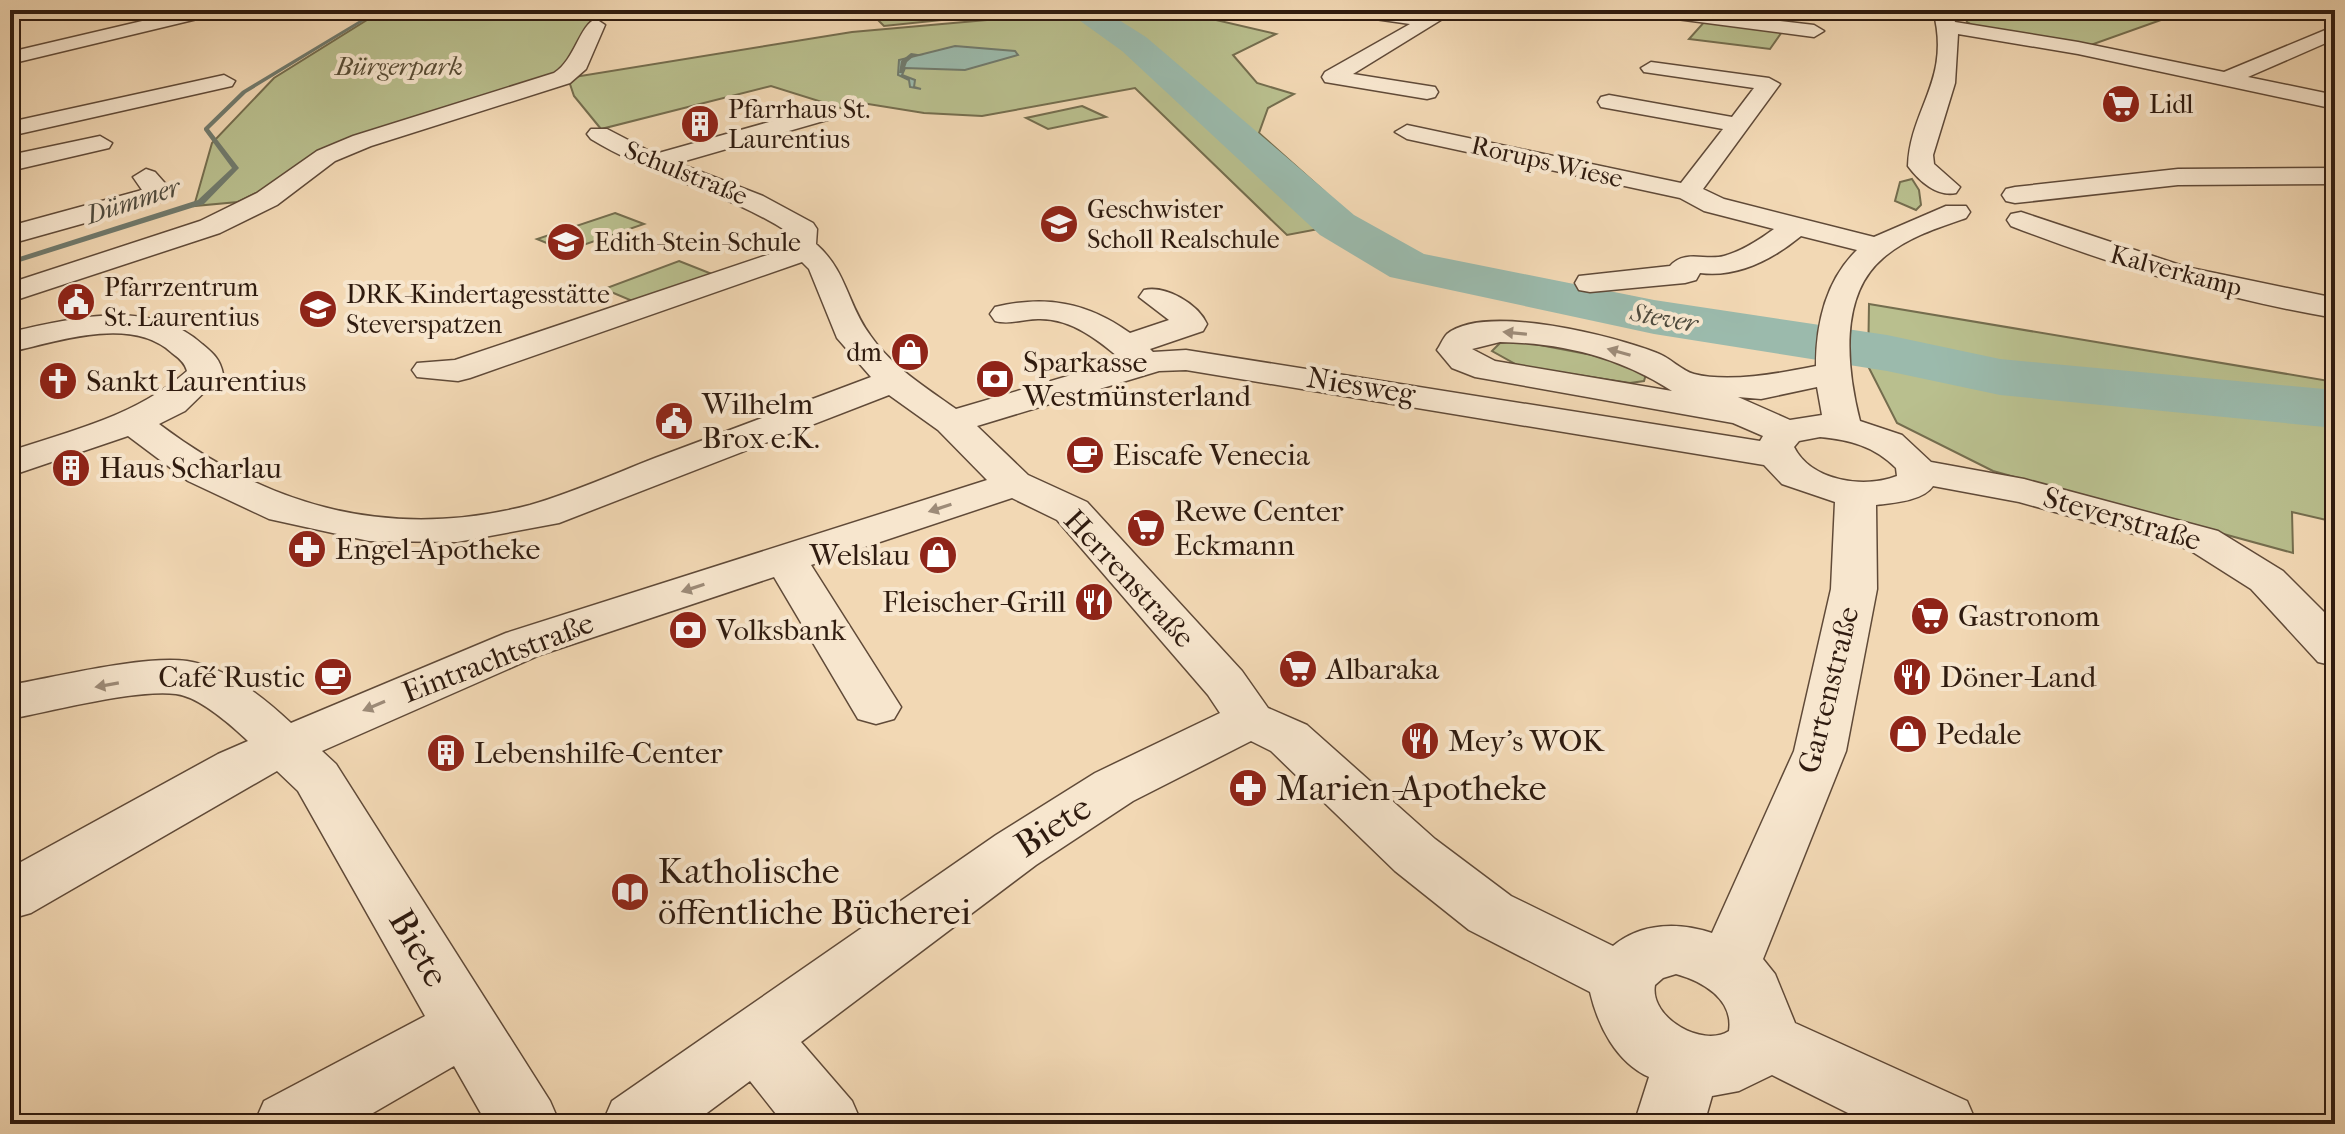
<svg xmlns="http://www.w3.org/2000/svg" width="2345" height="1134" font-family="'IM FELL French Canon',serif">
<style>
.green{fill:#b9bf8e;stroke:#746d4e;stroke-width:2}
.water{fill:#9bbaac;stroke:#707a6d;stroke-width:2}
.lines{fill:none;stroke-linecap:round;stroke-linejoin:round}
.stream{fill:#707a6d;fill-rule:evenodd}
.river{fill:#9bbaac;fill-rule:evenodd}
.minor-casing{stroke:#604a38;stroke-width:3}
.minor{fill:#f7e6ce;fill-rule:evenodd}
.oneway{fill:#9d8b78}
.labels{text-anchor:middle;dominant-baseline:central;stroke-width:8;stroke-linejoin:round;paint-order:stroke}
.far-park-label{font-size:26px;font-style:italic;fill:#584c35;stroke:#f7e6ce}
.far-poi-label{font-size:26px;fill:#2f1b0f;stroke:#f7e6ce;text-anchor:start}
.far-street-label{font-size:26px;fill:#2f1b0f;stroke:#f7e6ce}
.far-water-label{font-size:26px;font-style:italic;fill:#4f4b3e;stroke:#f7e6ce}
.poi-label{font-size:30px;fill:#2f1b0f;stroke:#f7e6ce;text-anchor:start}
.street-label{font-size:30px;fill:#2f1b0f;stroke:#f7e6ce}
.near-poi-label{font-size:36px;fill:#2f1b0f;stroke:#f7e6ce;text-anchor:start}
.near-street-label{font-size:36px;fill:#2f1b0f;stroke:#f7e6ce}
</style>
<rect width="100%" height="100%" fill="#f2d8b4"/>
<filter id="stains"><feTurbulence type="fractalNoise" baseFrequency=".0025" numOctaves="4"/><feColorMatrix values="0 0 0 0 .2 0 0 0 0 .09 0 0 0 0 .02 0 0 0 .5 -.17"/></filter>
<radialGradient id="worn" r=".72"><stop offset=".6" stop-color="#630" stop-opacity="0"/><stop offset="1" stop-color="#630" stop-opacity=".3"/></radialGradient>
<path class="green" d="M383 10H596L566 73 389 127 238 202 194 206 212 143 274 78Z
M1024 10H1173L1276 34 1233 55 1257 83 1294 94 1268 108 1259 133 1325 192 1345 224 1287 235 1135 88 982 116 924 113 862 103 841 108 771 86 601 129 574 96 568 78 852 32 1043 15H990L884 26 876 18 888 17 883 11Z
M1964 10H2189L2088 46 1976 27 1967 22Z
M1706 20 1784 29 1770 49 1689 39Z
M1082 106 1106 117 1048 129 1026 118Z
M1912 179 1919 190 1921 205 1916 210 1895 201 1900 182Z
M615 213 644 224 566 251 537 239Z
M679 261 712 274 637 303 604 289Z
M1869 304 2335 382V522L2292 512 2293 553 1993 471 1897 423 1868 366Z
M1519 341 1613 359 1646 374 1644 381 1630 383 1519 366 1492 351 1500 343Z"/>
<path class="water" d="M955 46 1015 51 1018 55 965 70 905 68 902 75 915 80 914 87 921 89 910 87 909 80 898 75 899 60Z"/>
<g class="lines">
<path class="stream" d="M377 10H382L246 93 209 129 239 168 204 204 10 265V260L198 200 232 168 204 130V128L242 91Z
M911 53 924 55 914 56 907 62 903 73H899L901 61Z"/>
<path class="river" d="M1065 10H1103L1146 37 1354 215 1424 254 1654 300 1887 335 2000 359 2335 390V428L2000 395 1887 371 1654 334 1390 277 1320 235 1122 51Z"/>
<g class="minor-casing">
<path id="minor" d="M10 10H44L41 14 10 21Z
M189 10H221L218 14 10 64V52Z
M1338 10H1389L1426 15 1435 10H1457L1353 74 1435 87 1438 92 1435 97 1427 99 1325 82 1322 77 1325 72 1410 24 1347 15Z
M1637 10H1690L1814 25 1824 31 1814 37 1646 15Z
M1933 10H1951L1955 22 2078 42 2224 72 2335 26V39L2248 77 2335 95V109L2078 54 1958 34 1955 83 1933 155 1934 164 1960 187 1956 193C1937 197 1919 181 1908 166 1910 108 1952 80 1933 10Z
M596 19 605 25 586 69 570 83 371 146 335 161 277 205 220 233 10 302V283L200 221 257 193 317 151 353 136 554 73C575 60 580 24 596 19Z
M1651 62 1769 78 1780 84 1703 189 1724 199 1874 237 1946 206H1966L1970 212 1966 218C1937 228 1906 238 1883 258 1838 296 1847 370 1860 421L1902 435 1931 462 2024 479 2218 531 2283 571 2335 623V666L2318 662 2251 589 2188 549 2019 502 1933 486C1923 501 1893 503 1876 505L1877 589 1846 751 1763 959 1775 974 1795 1023 1967 1101 1977 1124H1870L1772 1075 1739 1091 1712 1096 1704 1124H1634L1649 1077C1616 1062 1598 1026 1590 992L1469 930 1395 871 1271 751 1251 741 1133 801 1036 865 801 1042 852 1101 862 1124H784L750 1081 692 1124H602L612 1101 996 835 1095 773 1220 713 1208 695 1057 520 1012 498 811 565 901 707 894 719 876 724 858 719 774 577 540 655 322 751 336 764 550 1101 560 1124H487L454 1066 354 1124H254L264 1101 425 1016 298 791 277 771 31 913 10 919V868L218 754 248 741C231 725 200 697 176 694 135 689 53 711 10 719V685C56 677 143 655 187 661 226 667 263 697 291 723L506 633 987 480 938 430 889 395 559 523 457 542 369 541 269 519 188 481 128 436 10 476V451C73 430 136 416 187 371 185 363 179 358 172 353 131 315 57 342 10 352V332C72 319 149 297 202 344 214 354 220 359 223 374L185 411 159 424C270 508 391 541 530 505 572 493 614 474 655 458 727 431 799 404 871 377L837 338 809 269 802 262 470 378 458 381 417 377 412 370 417 363 455 360 788 248V232C726 192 653 177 591 139L587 134 591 129H607L655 154 826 106 834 108 837 113 834 118 678 163 763 196 813 223 817 229 816 244C847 271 847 304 870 335 892 367 925 387 956 409L1122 360C1098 340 1071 318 1038 319 1023 319 1010 325 995 321L990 314 995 307C1045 295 1087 302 1130 333L1169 320 1139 297 1144 290C1166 285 1198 304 1207 324L1203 331 1150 349 1153 352 1186 350 1760 441 1763 436 1733 423 1475 377 1452 368 1437 350C1440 346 1443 338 1447 334 1485 303 1614 336 1657 353 1669 357 1682 371 1694 374 1729 383 1781 373 1816 366 1816 324 1826 280 1857 250L1801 236C1773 259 1737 278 1700 273L1696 280 1685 283 1590 292 1579 290 1575 283 1579 276 1670 266C1685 249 1705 261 1724 256 1742 251 1759 240 1774 229L1704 211 1680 198 1407 139 1395 132 1407 125 1681 183 1723 129 1601 107 1598 102 1601 97 1609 95 1732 117 1754 88 1644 72 1641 68ZM1500 342C1563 343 1619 357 1672 391L1495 361 1472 349ZM1186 370 1764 465 1782 484 1835 502 1831 589 1794 751 1712 933C1680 922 1641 922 1613 946L1511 896 1435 839 1307 725 1268 708 1242 671 1087 502 1028 475 977 426 1159 371ZM1817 387 1822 415 1790 420 1738 397 1761 399ZM1820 437C1850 440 1874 446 1896 468L1897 476C1864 489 1811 481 1794 447L1799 441ZM1676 974C1702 981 1734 999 1729 1031 1703 1048 1649 1018 1655 985L1663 978Z
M224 75 235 81 232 86 10 136V122Z
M100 136 112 143 109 148 10 171V155Z
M2335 168V184L2178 185 2015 203 2006 201 2002 195 2006 189 2015 187 2178 169Z
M146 169 155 172 171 190 160 202 10 244V226L142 190 133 177Z
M2021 212 2186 267 2335 298V318C2223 299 2117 267 2011 226L2007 220 2011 214Z"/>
</g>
<use href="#minor" class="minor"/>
</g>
<defs><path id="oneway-solid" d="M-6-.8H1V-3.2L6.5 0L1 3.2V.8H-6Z" transform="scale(2)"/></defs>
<g class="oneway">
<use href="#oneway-solid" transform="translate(1515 333) rotate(-174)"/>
<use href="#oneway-solid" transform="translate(1619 352) rotate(-164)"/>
<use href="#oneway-solid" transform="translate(940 508) rotate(162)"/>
<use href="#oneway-solid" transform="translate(693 588) rotate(162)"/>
<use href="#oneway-solid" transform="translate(107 685) rotate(170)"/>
<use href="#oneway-solid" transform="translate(374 706) rotate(157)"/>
</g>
<defs>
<g id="supermarket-disc" transform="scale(2)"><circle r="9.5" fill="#8f2418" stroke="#f7e6ce"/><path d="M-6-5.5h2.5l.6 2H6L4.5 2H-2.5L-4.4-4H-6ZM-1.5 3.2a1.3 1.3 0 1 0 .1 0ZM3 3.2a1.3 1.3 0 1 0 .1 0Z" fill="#fff"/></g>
<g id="building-disc" transform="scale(2)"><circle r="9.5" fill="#8f2418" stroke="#f7e6ce"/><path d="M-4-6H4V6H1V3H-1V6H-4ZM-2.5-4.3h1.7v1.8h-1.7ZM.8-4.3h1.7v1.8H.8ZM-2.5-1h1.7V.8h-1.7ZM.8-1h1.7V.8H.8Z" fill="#fff"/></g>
<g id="school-disc" transform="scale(2)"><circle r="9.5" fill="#8f2418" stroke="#f7e6ce"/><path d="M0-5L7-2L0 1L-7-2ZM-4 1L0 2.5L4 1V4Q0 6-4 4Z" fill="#fff"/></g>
<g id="civic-disc" transform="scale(2)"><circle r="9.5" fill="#8f2418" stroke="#f7e6ce"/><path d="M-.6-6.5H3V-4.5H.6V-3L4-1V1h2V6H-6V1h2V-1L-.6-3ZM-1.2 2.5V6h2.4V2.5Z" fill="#fff"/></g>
<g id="shop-disc" transform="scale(2)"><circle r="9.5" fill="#8f2418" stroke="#f7e6ce"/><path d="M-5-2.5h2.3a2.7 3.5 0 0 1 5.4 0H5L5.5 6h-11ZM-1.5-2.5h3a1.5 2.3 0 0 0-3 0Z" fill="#fff"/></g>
<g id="bank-disc" transform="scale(2)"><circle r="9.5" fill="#8f2418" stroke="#f7e6ce"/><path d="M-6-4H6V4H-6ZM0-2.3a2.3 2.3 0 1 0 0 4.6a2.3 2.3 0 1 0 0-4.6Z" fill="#fff"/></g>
<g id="church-disc" transform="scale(2)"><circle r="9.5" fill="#8f2418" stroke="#f7e6ce"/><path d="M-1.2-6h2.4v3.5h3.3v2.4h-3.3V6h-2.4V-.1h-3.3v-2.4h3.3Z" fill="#fff"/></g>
<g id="cafe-disc" transform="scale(2)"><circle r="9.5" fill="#8f2418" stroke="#f7e6ce"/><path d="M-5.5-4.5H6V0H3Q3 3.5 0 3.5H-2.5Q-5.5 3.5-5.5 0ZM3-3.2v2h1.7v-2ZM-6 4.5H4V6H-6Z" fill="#fff"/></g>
<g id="pharmacy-disc" transform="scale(2)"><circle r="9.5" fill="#8f2418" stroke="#f7e6ce"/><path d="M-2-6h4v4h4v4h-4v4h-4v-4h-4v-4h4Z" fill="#fff"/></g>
<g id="restaurant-disc" transform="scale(2)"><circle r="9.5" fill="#8f2418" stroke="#f7e6ce"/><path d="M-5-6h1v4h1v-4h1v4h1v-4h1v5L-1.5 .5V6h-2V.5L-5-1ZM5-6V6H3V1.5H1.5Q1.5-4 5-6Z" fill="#fff"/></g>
<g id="library-disc" transform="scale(2)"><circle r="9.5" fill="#8f2418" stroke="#f7e6ce"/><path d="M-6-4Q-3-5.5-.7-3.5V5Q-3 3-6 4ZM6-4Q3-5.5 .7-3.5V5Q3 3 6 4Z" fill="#fff"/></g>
</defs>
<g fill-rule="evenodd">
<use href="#supermarket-disc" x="2121" y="104"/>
<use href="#building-disc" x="700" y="124"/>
<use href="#school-disc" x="1059" y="224"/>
<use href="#school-disc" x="566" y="242"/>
<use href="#civic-disc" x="76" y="302"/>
<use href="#school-disc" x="318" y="309"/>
<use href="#shop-disc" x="910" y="352"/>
<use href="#bank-disc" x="995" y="379"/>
<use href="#church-disc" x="58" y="381"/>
<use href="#civic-disc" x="674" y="421"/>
<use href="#cafe-disc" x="1085" y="455"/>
<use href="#building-disc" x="71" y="468"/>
<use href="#supermarket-disc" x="1146" y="528"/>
<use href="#pharmacy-disc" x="307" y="549"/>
<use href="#shop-disc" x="938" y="555"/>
<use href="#restaurant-disc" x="1094" y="602"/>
<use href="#supermarket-disc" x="1930" y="616"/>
<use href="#bank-disc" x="688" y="630"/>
<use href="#supermarket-disc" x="1298" y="669"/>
<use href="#cafe-disc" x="333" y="677"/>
<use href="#restaurant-disc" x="1912" y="677"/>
<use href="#shop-disc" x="1908" y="734"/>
<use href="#restaurant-disc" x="1420" y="741"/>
<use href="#building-disc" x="446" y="753"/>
<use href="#pharmacy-disc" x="1248" y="788"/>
<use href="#library-disc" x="630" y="892"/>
</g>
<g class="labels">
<g class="far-park-label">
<text x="399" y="66">Bürgerpark</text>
</g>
<g class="far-poi-label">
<text x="2149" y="104">Lidl</text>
<text x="728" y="109">Pfarrhaus St.<tspan x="728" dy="30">Laurentius</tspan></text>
<text x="1087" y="209">Geschwister<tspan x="1087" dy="30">Scholl Realschule</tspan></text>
<text x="594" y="242">Edith-Stein-Schule</text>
<text x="104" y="287">Pfarrzentrum<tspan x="104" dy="30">St. Laurentius</tspan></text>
<text x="346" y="294">DRK-Kindertagesstätte<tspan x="346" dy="30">Steverspatzen</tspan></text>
<text x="882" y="352" text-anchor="end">dm</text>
</g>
<g class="far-street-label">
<text transform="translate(1547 162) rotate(13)">Rorups Wiese</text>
<text transform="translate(686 173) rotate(22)">Schulstraße</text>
<text transform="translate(2176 271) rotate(15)">Kalverkamp</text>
</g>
<g class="far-water-label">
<text transform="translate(133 201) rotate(-18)">Dümmer</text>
<text transform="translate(1664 318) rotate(10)">Stever</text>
</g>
<g class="poi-label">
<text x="1023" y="362">Sparkasse<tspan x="1023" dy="34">Westmünsterland</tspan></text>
<text x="86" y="381">Sankt Laurentius</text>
<text x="702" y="404">Wilhelm<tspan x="702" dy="34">Brox e.K.</tspan></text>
<text x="1113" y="455">Eiscafe Venecia</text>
<text x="99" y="468">Haus Scharlau</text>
<text x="1174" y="511">Rewe Center<tspan x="1174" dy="34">Eckmann</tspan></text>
<text x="335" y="549">Engel-Apotheke</text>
<text x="910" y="555" text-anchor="end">Welslau</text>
<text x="1066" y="602" text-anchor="end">Fleischer-Grill</text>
<text x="1958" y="616">Gastronom</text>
<text x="716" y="630">Volksbank</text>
<text x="1326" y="669">Albaraka</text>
<text x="305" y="677" text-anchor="end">Café Rustic</text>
<text x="1940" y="677">Döner-Land</text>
<text x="1936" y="734">Pedale</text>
<text x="1448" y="741">Mey's WOK</text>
<text x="474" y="753">Lebenshilfe-Center</text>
</g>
<g class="street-label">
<text transform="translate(1361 386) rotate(9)">Niesweg</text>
<text transform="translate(2122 519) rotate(16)">Steverstraße</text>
<text transform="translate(1129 579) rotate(47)">Herrenstraße</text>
<text transform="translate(498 658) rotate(-21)">Eintrachtstraße</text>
<text transform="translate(1829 690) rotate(-76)">Gartenstraße</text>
</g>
<g class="near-poi-label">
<text x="1276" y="788">Marien-Apotheke</text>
<text x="658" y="871">Katholische<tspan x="658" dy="41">öffentliche Bücherei</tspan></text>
</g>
<g class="near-street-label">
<text transform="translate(1053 826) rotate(-33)">Biete</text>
<text transform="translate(419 948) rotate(60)">Biete</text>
</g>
</g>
<rect width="2345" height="1134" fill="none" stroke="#f2d8b4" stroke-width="40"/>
<rect x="12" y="12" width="2321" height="1110" fill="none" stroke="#2f1b0f" stroke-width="4"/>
<rect x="20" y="20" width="2305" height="1094" fill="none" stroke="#2f1b0f" stroke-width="2"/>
<rect width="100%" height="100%" filter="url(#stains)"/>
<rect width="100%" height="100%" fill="url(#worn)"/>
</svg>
